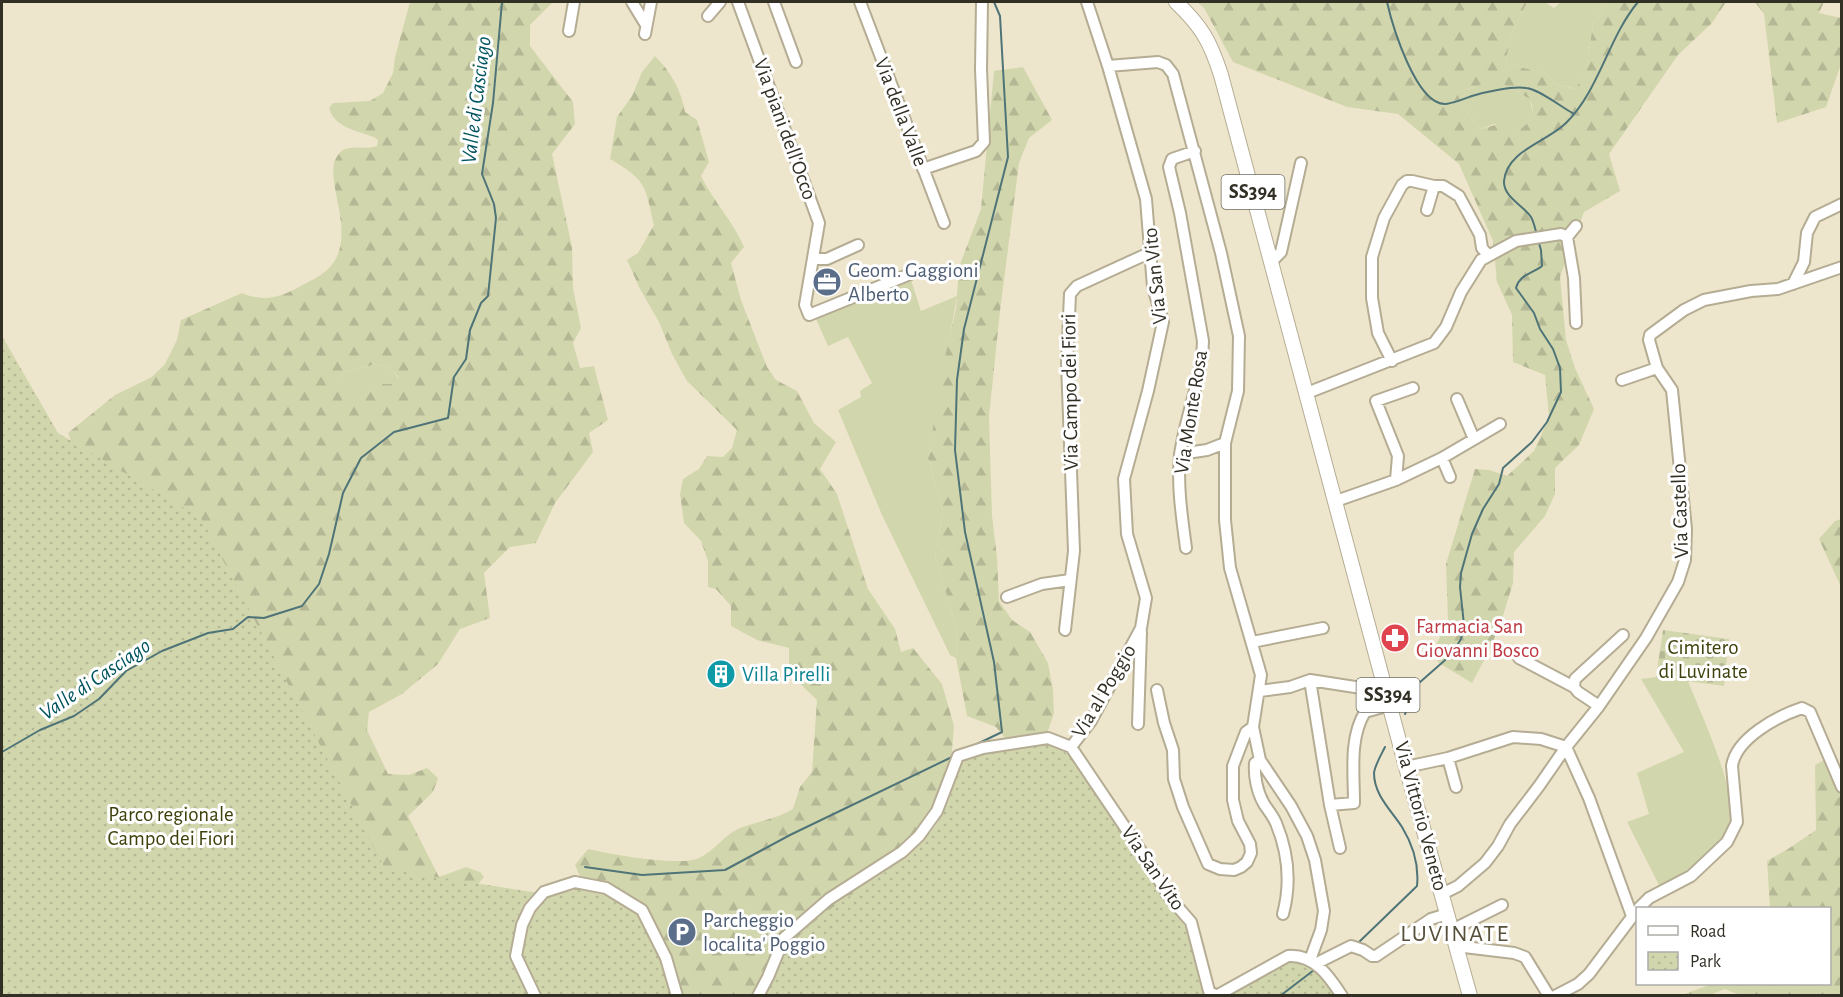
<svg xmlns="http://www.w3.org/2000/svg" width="1843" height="997" font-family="'Alegreya Sans',sans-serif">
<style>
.grass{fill:#d2d6ad}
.forest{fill:url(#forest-firs);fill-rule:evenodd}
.cemetery{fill:url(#cemetery-stones)}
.park{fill:url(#park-dots)}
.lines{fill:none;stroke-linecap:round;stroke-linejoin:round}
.stream{stroke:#4f7478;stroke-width:2}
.minor-casing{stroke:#b5ac94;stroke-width:14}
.major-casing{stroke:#b5ac94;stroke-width:16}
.minor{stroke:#fff;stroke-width:10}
.major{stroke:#fff;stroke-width:14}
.labels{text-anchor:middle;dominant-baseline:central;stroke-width:6;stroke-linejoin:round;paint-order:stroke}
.shield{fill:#fff;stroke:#706d66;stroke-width:1.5}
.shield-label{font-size:20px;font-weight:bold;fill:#322f25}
.street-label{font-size:21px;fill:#322f25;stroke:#fff}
.service-label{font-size:21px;fill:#4e5e75;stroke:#fff;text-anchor:start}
.health-label{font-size:21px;fill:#be3a42;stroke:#fff;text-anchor:start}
.park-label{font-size:21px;fill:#3f400b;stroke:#fff}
.culture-label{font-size:21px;fill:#0d838f;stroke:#fff;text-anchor:start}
.water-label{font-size:22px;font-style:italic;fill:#005460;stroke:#fff}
.quarter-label{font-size:24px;letter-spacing:1.5px;fill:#564f39;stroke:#fff}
</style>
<defs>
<pattern id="forest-firs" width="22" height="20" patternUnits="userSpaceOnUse" patternTransform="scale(1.5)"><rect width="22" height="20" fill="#d2d6ad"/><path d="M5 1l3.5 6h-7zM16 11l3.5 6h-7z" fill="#b5b895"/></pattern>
<pattern id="cemetery-stones" width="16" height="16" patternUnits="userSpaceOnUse" patternTransform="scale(1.5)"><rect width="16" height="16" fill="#d2d6ad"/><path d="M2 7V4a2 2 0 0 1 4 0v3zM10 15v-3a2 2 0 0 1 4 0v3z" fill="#b5b895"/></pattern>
<pattern id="park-dots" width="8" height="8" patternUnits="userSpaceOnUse" patternTransform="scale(1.5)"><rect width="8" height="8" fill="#d2d6ad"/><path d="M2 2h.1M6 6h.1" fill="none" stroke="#b5b895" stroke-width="1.8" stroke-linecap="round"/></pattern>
</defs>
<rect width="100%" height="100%" fill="#eee6cc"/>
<path class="grass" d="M1527 2H1545L1554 8 1561 2H1608L1593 24 1586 72 1576 89 1555 84 1547 74 1505 63 1512 34Z
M1485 84H1503L1530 99 1533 115 1526 127 1515 132 1494 124 1480 129 1462 106 1457 92Z
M911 280 921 311 957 296 928 458 943 512 935 556 958 633 956 658 950 655 882 515 838 410 861 397 860 391 872 383 848 337 828 346 816 319Z
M376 364 390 368 399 379 395 384H382L344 411 337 378 345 372Z
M1656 677 1688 681C1701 715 1740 794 1729 828 1720 855 1683 874 1660 887L1627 822 1649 814 1637 773 1684 752 1641 679Z"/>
<path class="forest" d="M410 2H553L530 25V46L573 102 575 124 552 154 572 247 573 288 581 328 573 343 580 368 594 366 608 420 589 433 593 452 555 503 536 543 510 547 484 573 490 618 460 629 438 664 402 694 369 712 367 730 388 774 409 775 427 768 438 778 433 792 408 816 439 877 466 867 480 872 484 877 444 923 2 996 77 457 68 433 115 395 152 377 165 364 177 340 181 320 242 293C263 302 279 298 299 287 308 282 319 277 327 270 352 247 338 210 334 182 333 173 332 163 338 155 347 142 364 151 377 146L378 140 374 137C357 131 334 127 329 108L333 103 370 101 383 93 393 73 395 57ZM376 364 390 368 399 378 395 384H382L344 410 346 398 337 378 345 372Z
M1197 2H1527L1512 34 1505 63 1547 74 1555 84 1575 89 1586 72 1593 24 1608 2H1726L1712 23 1678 55 1609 154 1620 191 1584 212 1560 277 1566 340 1575 368 1594 409 1579 445 1555 468V494L1545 516 1514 552 1513 583 1503 616 1490 649 1472 683 1439 663 1432 653 1448 621 1446 564 1475 469 1489 470 1507 476 1534 451 1549 417 1545 375 1513 362 1512 315 1497 282 1493 241 1459 164 1398 114 1347 107 1233 62 1204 8ZM1485 84H1503L1530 99C1537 115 1529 125 1515 132L1507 122 1480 129 1462 106 1457 92Z
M1755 2H1824L1819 13 1841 18V64L1826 107 1777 123 1764 14Z
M655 56C671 72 681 90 685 112L697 120 709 162 701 176C713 201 733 221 744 247L731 263 741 300 767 367 776 380 797 391 814 423 836 442 820 469 837 494 868 589 895 629 901 652 913 648 942 684 954 726 952 752 928 838 800 995H611L587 893 575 865 588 849C610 854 679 867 699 858 714 851 725 834 740 828 759 821 776 819 793 809L800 787 812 772 817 700 789 673V648L757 640 731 626V606L716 589 708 587V561L701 541 684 523 680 494 683 479 699 469 707 456 723 457 732 448 737 430 687 381 672 354 659 322 640 289 627 260 638 253 654 225C645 185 647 181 610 159L617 117 632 96 642 72Z
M1023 67 1052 120 1029 138 1019 163 1000 311 989 417 992 516 997 557 999 601 1012 620 1030 632 1048 663 1053 690 1054 713 1048 731 1005 738 996 727 967 716 956 658 958 633 935 556 943 512 928 458 943 366 956 308 959 267 981 209 994 71Z
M1841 519H1842L1841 587 1819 539 1835 521Z
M1826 759 1841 797V994L1742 996 1725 989 1710 995 1679 996 1712 984H1830V908H1770L1767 861 1788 849 1816 830 1815 765Z"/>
<path class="cemetery" d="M1663 630 1729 639 1724 686 1656 677Z"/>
<path class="park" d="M2 336 58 433 201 518 385 869 551 895 581 889 613 899 628 910 643 926 657 946 672 995H2Z
M1042 744 1058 747 1070 756 1142 860 1188 931 1208 996H767C777 975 785 951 800 935 841 893 902 873 936 825 949 808 953 785 960 765L964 760 971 757Z
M1297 961C1314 966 1325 982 1336 995L1226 996 1288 963Z"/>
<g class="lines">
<path class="stream" d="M1387 2C1392 24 1416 106 1446 104 1454 103 1464 99 1472 96 1485 92 1512 86 1526 88 1539 89 1561 107 1574 114
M1537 235C1535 229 1534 222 1531 217 1524 206 1503 197 1504 181 1507 150 1547 142 1566 123 1600 89 1608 38 1638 2
M1405 714 1419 683 1452 654 1461 639 1464 625 1460 587 1461 573 1472 534 1483 509 1499 484 1503 468 1532 442 1547 422 1561 392 1560 368 1553 349 1540 329 1534 313 1516 288C1520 274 1532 274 1542 266L1541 250 1538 240
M975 745 1002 732 994 662 965 532 955 450 957 380 964 329 1008 157 1000 16 994 2
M2 752 40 730 74 716 99 699 126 671 162 651 208 633 233 629 248 617 264 618 302 606 319 584 329 554 343 493 361 458 394 432 448 418 454 377 466 359 470 330 481 303 488 296 496 218 494 204 482 174 493 103 502 2
M585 867 642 875 725 870 790 835 954 756
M1358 943 1417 886C1419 866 1413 845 1402 827 1391 810 1374 795 1374 773 1375 765 1381 755 1385 747
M1280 996 1314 970"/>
<g class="minor-casing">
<path id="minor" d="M632 2 646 25
M738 2 819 223 805 305 809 315 915 272
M774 2 796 62
M860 2 944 223
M1087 2 1108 66 1158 62 1166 65 1173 74 1221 253 1239 336 1238 391 1225 443V520L1230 568 1261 675 1253 727 1260 760 1291 806 1307 836 1315 860 1324 911 1321 930 1310 960
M708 16 720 2
M569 31 574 2
M645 34 651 2
M923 169 976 151 984 142 981 69 982 2
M1427 210 1434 186
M1567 237 1576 226
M814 259H827L858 245
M1272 261 1281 252 1301 163
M1793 284 1804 262 1807 233 1815 217 1842 204
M1392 361 1378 333 1372 298V257L1384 218 1402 185 1407 181H1412L1434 186H1443L1459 196 1480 235 1482 248 1488 255
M1622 380 1657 368
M1307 393 1434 343 1446 327 1461 292 1481 260 1516 241 1561 234 1567 237 1574 278 1576 323
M1457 399 1474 439
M1180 454 1207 450 1225 443
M1442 458 1450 477
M1396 480 1442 458 1500 424
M1336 501 1396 480 1398 456 1376 401 1413 388
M1186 548C1182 517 1177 487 1180 455 1185 417 1202 379 1203 341L1180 213 1169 167 1172 159 1195 151
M1007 597 1042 584 1070 580
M1065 630 1074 551 1067 363 1070 294 1077 286 1149 253
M1252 642 1323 628
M1519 658 1574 687 1578 692 1599 706
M1310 680 1330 805
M1574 687 1575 679 1623 635
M1157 690 1164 723 1173 750 1174 779 1183 807 1208 864 1220 869 1234 870 1241 867 1247 862 1251 853 1250 844 1238 821 1233 800V766L1246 732 1253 727
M1260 691 1290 687 1310 680 1387 692
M1138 724 1141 632
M1071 747 1143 854 1170 898 1191 922 1209 991 1216 996
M1448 758 1456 787
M1260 760 1255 763C1254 776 1257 792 1264 804 1268 810 1273 816 1276 823 1288 852 1291 884 1283 914
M1406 767 1448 758 1513 737 1541 739 1566 747 1589 798 1632 916
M1340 848 1330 805 1354 803C1354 773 1349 738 1365 712L1390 705
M1442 894 1458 886 1485 863 1498 846 1510 824 1539 786 1566 747 1599 706 1646 638 1678 582 1685 560 1686 529 1672 390 1657 368 1649 340 1650 335 1684 310 1704 300 1751 291 1778 289 1842 267
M1639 908 1649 898 1691 876 1727 842 1737 822 1732 766C1736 738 1778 716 1802 708L1810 712 1842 787
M1452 930 1502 905
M1457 948 1464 947 1514 953 1525 957 1549 996
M1315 964 1351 946 1363 950 1372 956H1376L1431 919 1447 914
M535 996 516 956 522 925 530 908 544 892 575 882 606 888 642 910 666 958 677 996
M758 996 768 977 784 938 829 899 902 852 919 836 937 811 958 756 983 748 1048 738 1071 747 1091 721 1141 628 1146 598 1127 534 1124 479 1148 391 1163 322 1153 287 1146 199 1108 66
M1216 996 1288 956C1314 954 1329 976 1342 996
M1555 996 1578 984 1589 974 1635 913"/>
</g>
<g class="major-casing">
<path id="major" d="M1176 2C1202 27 1210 41 1221 75L1406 767 1470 996"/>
</g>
<use href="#minor" class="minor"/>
<use href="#major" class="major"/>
</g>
<defs>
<g id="office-disc" transform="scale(1.5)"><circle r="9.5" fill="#5c6f8a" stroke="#fff"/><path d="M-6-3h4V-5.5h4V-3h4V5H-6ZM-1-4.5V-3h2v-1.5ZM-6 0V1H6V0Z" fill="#fff"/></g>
<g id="pharmacy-disc" transform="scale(1.5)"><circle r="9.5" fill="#e0444e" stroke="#fff"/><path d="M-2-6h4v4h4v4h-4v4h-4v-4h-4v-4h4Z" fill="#fff"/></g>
<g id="building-disc" transform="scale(1.5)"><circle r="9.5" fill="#0f9aa8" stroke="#fff"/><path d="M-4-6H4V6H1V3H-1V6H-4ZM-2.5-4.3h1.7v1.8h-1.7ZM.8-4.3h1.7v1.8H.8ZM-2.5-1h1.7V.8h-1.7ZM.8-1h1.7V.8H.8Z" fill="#fff"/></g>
<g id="parking-disc" transform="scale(1.5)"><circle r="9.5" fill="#5c6f8a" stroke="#fff"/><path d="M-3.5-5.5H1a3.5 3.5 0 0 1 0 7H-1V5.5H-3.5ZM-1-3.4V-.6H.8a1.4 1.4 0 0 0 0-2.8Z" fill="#fff"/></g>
</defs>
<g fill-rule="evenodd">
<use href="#office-disc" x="827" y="282"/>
<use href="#pharmacy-disc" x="1395" y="638"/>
<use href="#building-disc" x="721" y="674"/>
<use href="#parking-disc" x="682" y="932"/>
</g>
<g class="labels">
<g class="shield">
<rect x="1221.5" y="175" width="63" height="34" rx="4.5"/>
<rect x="1356.5" y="678" width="63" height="34" rx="4.5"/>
</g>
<g class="shield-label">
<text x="1253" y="192">SS394</text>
<text x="1388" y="695">SS394</text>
</g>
<g class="street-label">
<text transform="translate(901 112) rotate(69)">Via della Valle</text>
<text transform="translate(785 129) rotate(70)">Via piani dell'Occo</text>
<text transform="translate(1155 276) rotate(-96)">Via San Vito</text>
<text transform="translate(1070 392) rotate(-91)">Via Campo dei Fiori</text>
<text transform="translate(1191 412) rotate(-81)">Via Monte Rosa</text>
<text transform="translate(1680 511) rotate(-92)">Via Castello</text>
<text transform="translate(1104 691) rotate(-59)">Via al Poggio</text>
<text transform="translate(1421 816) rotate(75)">Via Vittorio Veneto</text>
<text transform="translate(1153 868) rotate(56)">Via San Vito</text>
</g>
<g class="service-label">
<text x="848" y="270">Geom. Gaggioni<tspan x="848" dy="24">Alberto</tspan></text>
<text x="703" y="920">Parcheggio<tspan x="703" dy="24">localita' Poggio</tspan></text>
</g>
<g class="health-label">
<text x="1416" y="626">Farmacia San<tspan x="1416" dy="24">Giovanni Bosco</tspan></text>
</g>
<g class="park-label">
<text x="1703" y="647">Cimitero<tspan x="1703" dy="24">di Luvinate</tspan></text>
<text x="171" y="814">Parco regionale<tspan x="171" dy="24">Campo dei Fiori</tspan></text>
</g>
<g class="culture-label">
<text x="742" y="674">Villa Pirelli</text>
</g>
<g class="water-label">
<text transform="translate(476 100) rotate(-83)">Valle di Casciago</text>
<text transform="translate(95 679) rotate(-34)">Valle di Casciago</text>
</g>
<g class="quarter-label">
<text x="1455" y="934">LUVINATE</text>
</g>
</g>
<rect width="1843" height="997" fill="none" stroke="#322f25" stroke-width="6"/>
<rect x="1636" y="907" width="195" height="78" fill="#ffffff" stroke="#adaca8" stroke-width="1.5"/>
<rect x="1648" y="926" width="30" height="9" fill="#ffffff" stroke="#adaca8" stroke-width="1.5"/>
<text x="1690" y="937" font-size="18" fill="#322f25">Road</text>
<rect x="1648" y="952" width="30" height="18" fill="url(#park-dots)" stroke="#adaca8" stroke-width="1.5"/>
<text x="1690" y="967" font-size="18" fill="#322f25">Park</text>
</svg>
